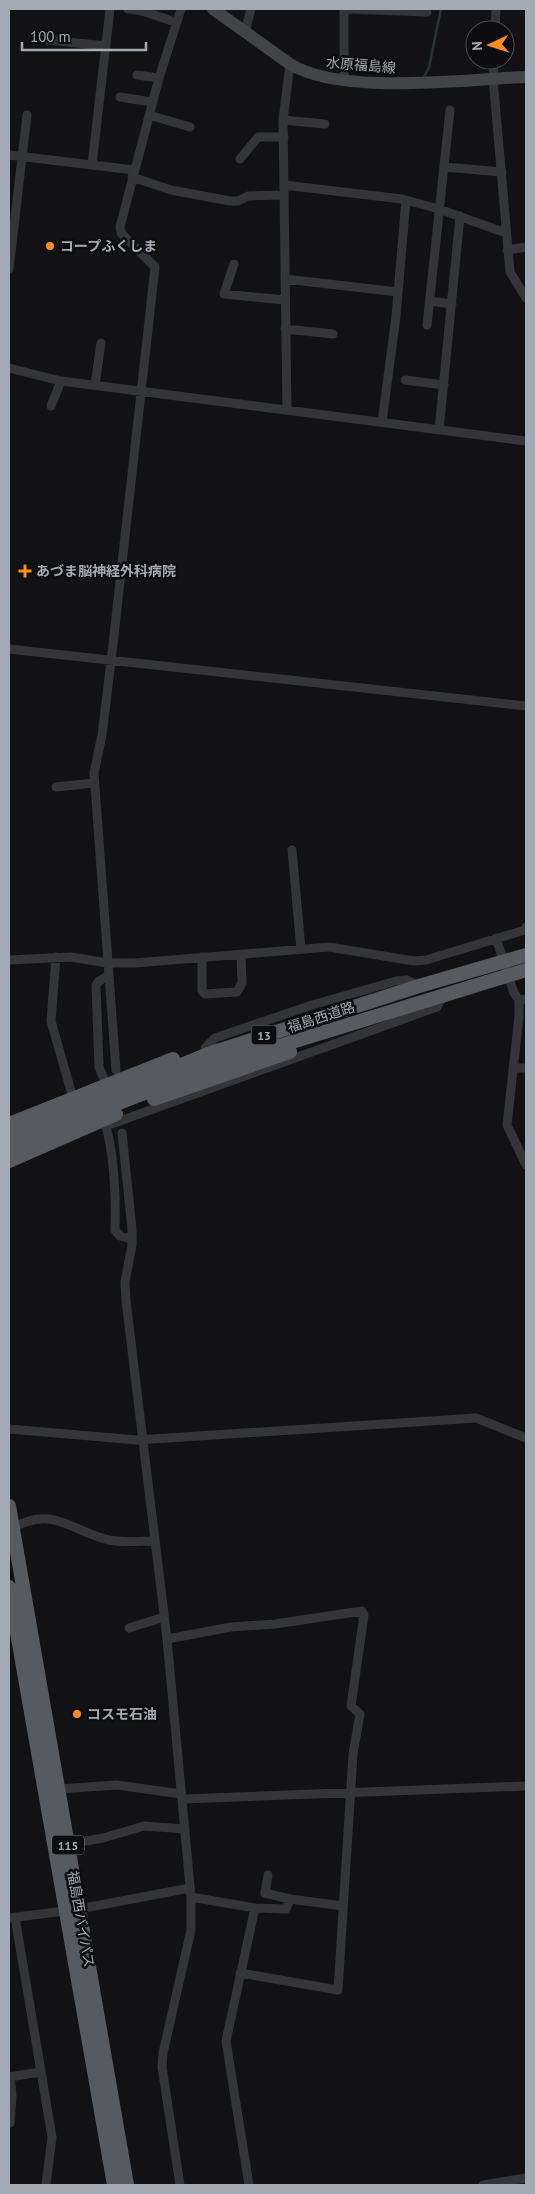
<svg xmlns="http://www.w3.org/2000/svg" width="535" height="2194" font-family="'PT Sans','Noto Sans JP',sans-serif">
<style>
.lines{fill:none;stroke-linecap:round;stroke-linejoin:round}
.stream{stroke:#283438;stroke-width:2.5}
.minor{stroke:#333539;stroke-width:9}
.secondary{stroke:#414449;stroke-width:12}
.trunk{stroke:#565b61;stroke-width:14}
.poi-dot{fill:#fd8d21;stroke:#0d0d0f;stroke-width:2}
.labels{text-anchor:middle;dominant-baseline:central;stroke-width:5;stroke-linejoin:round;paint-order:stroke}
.shield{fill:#0d0d0f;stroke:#757c83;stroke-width:1}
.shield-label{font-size:12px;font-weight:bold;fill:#a2abb5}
.street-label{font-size:14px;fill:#a2abb5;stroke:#0d0d0f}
.poi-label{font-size:14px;font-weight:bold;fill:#a2abb5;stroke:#0d0d0f;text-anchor:start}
</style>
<rect width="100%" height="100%" fill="#121214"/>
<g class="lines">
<path class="stream" d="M424 77 429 67 441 9"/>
<path class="minor" d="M128 9C144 9 160 18 176 22
M347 9 427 12
M495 30 496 9
M245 32 251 9
M48 40 106 46
M494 60 493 78 510 272 526 298
M137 75 159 78
M344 79V9
M120 97 152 102
M149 115 190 127
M283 120 325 124
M9 155 134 170
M240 159 258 137H284
M92 165 110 9
M444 167 502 172
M132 177 171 190 230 201H238L248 196 284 195
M284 185 402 199 439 209 506 233
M507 250 526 247
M234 264 224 294 285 300
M9 269 27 115
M285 279 398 292
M430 301 452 304
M427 325 450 110
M285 329 333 334
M9 368 61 381 526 441
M405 380 444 385
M95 385 101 343
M51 406 61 381
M287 410 283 120 290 64
M382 422 396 316 406 200
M439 430 460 216
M9 649 526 706
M56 787 94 783
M292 850 301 949
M496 938 514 993 519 1000 526 999
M56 957 51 1021 73 1098
M202 957V991L205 994 237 992 242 983 241 954
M9 960 71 957 107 963H135L329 947 414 961 426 960 525 930 526 927
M519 1000V1016L507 1125 526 1165
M205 1048 215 1038 312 1005 396 981 407 980 419 986
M514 1068H526
M116 1070 94 773 102 735 111 662 155 267 121 233 120 227 159 78 181 9
M106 1084 99 1067 96 985 99 981 108 976
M102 1124 106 1126C115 1161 116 1195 115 1230L120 1236 132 1239
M106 1126 437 1007 444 994
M122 1133 132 1229V1245L125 1282 126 1301 167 1639 191 1897V1930L163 2053 162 2067 180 2185
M9 1429 137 1440 476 1418 526 1438
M13 1528C53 1505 71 1531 109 1540 123 1543 141 1541 155 1541
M129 1628 164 1617
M167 1639 231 1627 275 1624 362 1611 364 1615 351 1706 360 1714 353 1754 338 1990 240 1973
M59 1789 117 1785 181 1794
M182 1799 526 1786
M68 1844 103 1838 144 1826 185 1829
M268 1875 265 1893 290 1899 343 1906
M191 1897 255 1908 286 1909 290 1899
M79 1909 190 1888
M15 1917 52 2137 46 2185
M9 1918 65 1911
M9 2077 40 2072
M10 2123 12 2096 10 2077
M249 2185 226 2041 255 1908
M483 2185 526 2178"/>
<path class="secondary" d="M213 9 290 64C342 96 465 79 526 77"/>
<path class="trunk" d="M154 1099 290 1052
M9 1124 173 1059
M9 1136 208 1054 419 986 526 955
M9 1150 83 1117 211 1067 526 970
M9 1161 116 1114
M9 1506 127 2185
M9 1587 114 2185"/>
</g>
<g class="poi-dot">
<circle cx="50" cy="246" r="5"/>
<path d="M22.5 563.5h5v5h5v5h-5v5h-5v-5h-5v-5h5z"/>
<circle cx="77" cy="1714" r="5"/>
</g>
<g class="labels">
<g class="shield">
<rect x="251.5" y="1025.5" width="25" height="19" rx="4"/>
<rect x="52" y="1835.5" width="32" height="19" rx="4"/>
</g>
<g class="shield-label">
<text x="264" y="1035">13</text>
<text x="68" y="1845">115</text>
</g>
<g class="street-label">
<text transform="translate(361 65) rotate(5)">水原福島線</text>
<text transform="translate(321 1017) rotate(-18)">福島西道路</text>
<text transform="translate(81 1919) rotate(80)">福島西バイパス</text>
</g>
<g class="poi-label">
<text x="60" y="246">コープふくしま</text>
<text x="36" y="571">あづま脳神経外科病院</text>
<text x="87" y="1714">コスモ石油</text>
</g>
</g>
<rect width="535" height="2194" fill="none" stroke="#a2abb5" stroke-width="20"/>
<g transform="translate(490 45) rotate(266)"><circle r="24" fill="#0d0d0f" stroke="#494c51"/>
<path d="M0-4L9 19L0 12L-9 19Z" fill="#fd8d21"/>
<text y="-8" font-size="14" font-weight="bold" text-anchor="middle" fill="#a2abb5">N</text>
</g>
<path d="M22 42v8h124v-8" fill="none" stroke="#a2abb5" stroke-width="2.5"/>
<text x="30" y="42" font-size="15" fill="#a2abb5" stroke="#0d0d0f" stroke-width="4" paint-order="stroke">100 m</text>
</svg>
